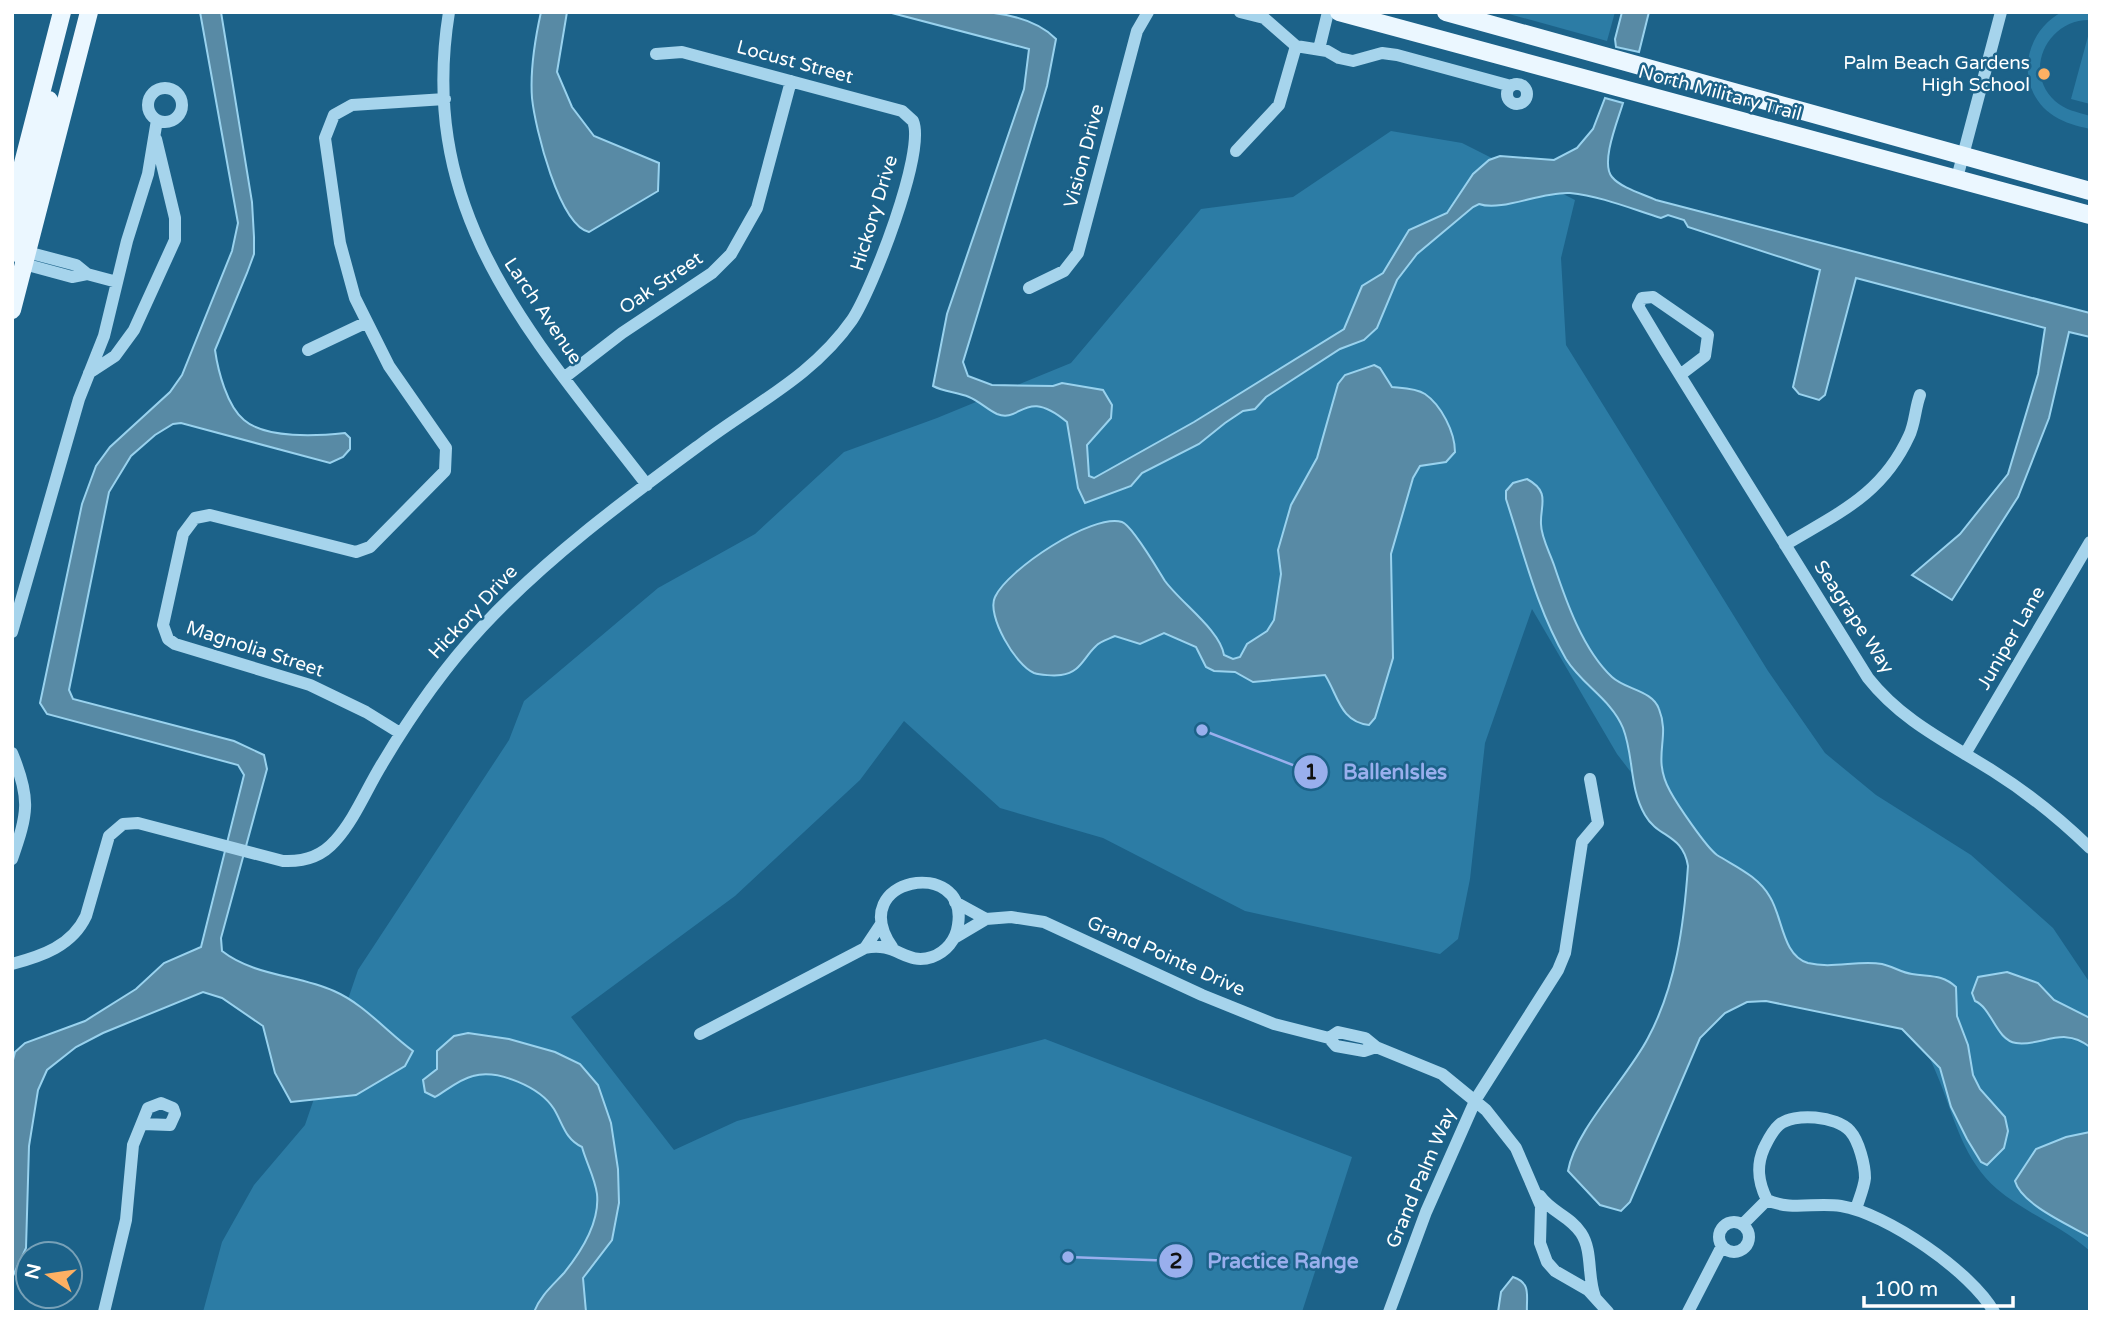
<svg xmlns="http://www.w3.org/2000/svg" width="2102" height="1324" font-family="'Varela Round',sans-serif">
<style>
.green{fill:#2c7ca5}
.water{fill:#588aa5;stroke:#99d2ee;stroke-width:2}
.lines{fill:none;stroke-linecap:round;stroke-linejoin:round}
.minor{stroke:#a6d4ec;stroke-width:12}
.major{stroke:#ebf7ff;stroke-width:18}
.poi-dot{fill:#fdb063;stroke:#1c6289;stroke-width:2.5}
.labels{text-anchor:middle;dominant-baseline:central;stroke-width:5;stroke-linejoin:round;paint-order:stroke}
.street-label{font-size:19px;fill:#fff;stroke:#1c6289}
.poi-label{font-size:19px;fill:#fff;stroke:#1c6289;text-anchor:end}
.leader{fill:none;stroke:#99afed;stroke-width:2.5}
.callout-dot{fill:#99afed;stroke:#1c6289;stroke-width:2.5}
.mark-label{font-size:21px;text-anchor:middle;font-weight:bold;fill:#111}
.callout-label{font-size:21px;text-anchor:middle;font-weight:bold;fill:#99afed;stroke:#1c6289;stroke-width:5;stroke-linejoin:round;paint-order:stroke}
</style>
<rect width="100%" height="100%" fill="#1c6289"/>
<path class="green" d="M1502 12H1615L1607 41Z
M2062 12H2090V20C2048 19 2022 71 2055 101 2065 110 2077 112 2090 116V129C2077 126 2065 123 2054 116 2014 90 2022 33 2062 12Z
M2090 29V104L2071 99Z
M1391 131 1462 143 1575 200 1561 258 1566 345 1768 671 1825 753 1876 795 1971 855 2053 928 2090 983V1251C2062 1226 2025 1213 1997 1189 1964 1160 1955 1121 1940 1082 1930 1056 1915 1030 1903 1005L1767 950 1617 754 1532 609 1485 743 1470 879 1458 939 1440 954 1245 911 1103 838 1000 808 904 721 860 780 735 896 571 1017 674 1150 737 1121 1045 1039 1352 1157 1302 1312H203L222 1242 254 1185 305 1125 358 970 509 740 524 701 658 588 755 534 844 452 937 418 1071 363 1201 209 1293 197Z"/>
<path class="water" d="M200 12H221L252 202 254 237V254L247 273 215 350C218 371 227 406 244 420 266 439 318 436 345 433L350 438V449L343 457 330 463 181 423 173 424 155 435 131 456 109 492 69 690 73 699 234 741 264 755 267 769 221 938 222 951C254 976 298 975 334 991 364 1004 387 1032 413 1051L405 1066 356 1095 291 1102 275 1073 263 1026 222 998 203 992 103 1033 76 1047 47 1070 38 1090 29 1146 26 1248 12 1278V1064L15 1052 25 1043 85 1021 136 989 164 963 201 947 244 775 238 765 47 714 40 703 82 504 96 466 110 447 170 392 182 375 232 251 238 223Z
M541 12H567L557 72 572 107 594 136 659 163 658 191 589 232C559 225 535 128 532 98 530 71 535 39 541 12Z
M888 12C937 12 1019 1 1056 39L1047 86 963 362 968 376 992 385 1053 386 1062 383 1103 390 1112 405 1111 418 1087 445 1089 476 1094 478 1194 422 1344 329 1362 286 1383 273 1409 230 1447 213 1473 174 1489 160 1500 156 1554 160 1577 148 1593 129 1605 98 1623 103C1618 120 1600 163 1612 177 1621 188 1643 194 1656 200L2090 313V337L2069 332 2049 418 2018 497 1952 600 1912 575 1960 534 2008 474 2038 374 2045 328 1856 278 1825 395 1819 400 1799 394 1793 387 1820 270 1688 227 1684 220 1668 215 1661 218C1632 209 1601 196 1570 193 1542 191 1502 212 1479 204L1473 207 1417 254 1397 280 1377 328 1364 340 1340 349 1266 397 1255 409 1243 411 1225 423 1199 444 1142 473 1131 486 1085 503 1078 488 1067 422C1024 386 1021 424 997 414 988 410 979 401 969 397 957 392 944 392 933 386L947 314 1024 89 1029 49Z
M1622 12H1649L1639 52 1616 47 1615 39Z
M1374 365 1380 368 1392 387C1402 388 1416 388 1425 394 1441 405 1455 432 1455 452L1446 462 1420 466 1413 478 1391 554 1393 658 1375 718 1369 725C1340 722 1338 695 1325 675L1253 682 1235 672 1214 671 1206 667 1196 647 1164 633 1140 644 1115 636C1109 639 1100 641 1096 646 1083 658 1081 672 1061 675 1054 676 1040 675 1034 673 1016 666 986 615 995 597 1007 570 1092 513 1122 522 1132 525 1158 570 1165 581 1181 603 1220 630 1224 655L1233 659 1240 657 1247 644 1267 631 1274 620 1281 574 1278 550 1291 505 1317 458 1338 384 1345 375Z
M1527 479C1551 492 1540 505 1541 524 1541 537 1550 553 1554 565 1566 601 1583 650 1612 677 1626 690 1652 690 1659 709 1671 739 1651 756 1670 791 1677 804 1706 847 1717 855 1736 867 1758 876 1770 897 1783 918 1782 955 1808 963 1832 969 1858 960 1882 964 1892 966 1902 973 1912 974 1930 977 1942 974 1956 987L1957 1016 1968 1045 1973 1075 1980 1089 2005 1117 2008 1131 2004 1148 1987 1165 1981 1162 1967 1139 1951 1107 1940 1068 1902 1029 1766 1001 1747 1002 1725 1013 1700 1038 1630 1202 1621 1211 1600 1205 1568 1171C1575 1130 1628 1077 1648 1038 1676 986 1684 924 1688 866 1683 834 1658 838 1645 815 1629 788 1634 756 1623 728 1611 699 1582 685 1566 659 1537 609 1524 554 1506 499V491L1513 483Z
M2007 972 2038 983 2054 1000 2090 1018V1047C2062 1025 2042 1047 2016 1043 1996 1040 1992 1008 1975 1001L1972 993 1978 977Z
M468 1033 509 1039 555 1052 580 1064 598 1085 611 1123 618 1169 619 1203 612 1240 583 1278 586 1312H534C540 1296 553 1285 564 1273 581 1252 600 1223 597 1194 595 1178 586 1162 582 1147 565 1139 563 1124 554 1109 540 1087 498 1069 473 1076 460 1079 447 1090 435 1097L425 1092 423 1080 437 1069V1051L454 1036Z
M2090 1132V1237C2069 1225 2021 1204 2015 1181L2036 1149 2066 1137Z
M1513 1277C1532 1283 1526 1297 1527 1312H1498L1501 1292Z"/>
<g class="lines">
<path class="minor" d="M449 12C416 216 533 337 647 485
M1240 12 1264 18 1296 46 1327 51 1339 58 1353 61 1382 53 1397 55 1511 86
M1319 49 1328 12
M1507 94a10 10 0 1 1 20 0a10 10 0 1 1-20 0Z
M148 105a17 17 0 1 1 34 0a17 17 0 1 1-34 0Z
M1236 151 1279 105 1296 46
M1957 178 2001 12
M27 252 76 265 87 274
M24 264 72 277 87 274 117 282
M1029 288 1064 271 1078 253 1137 31 1148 12
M308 350 365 323
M89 373 115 356 134 330 175 240V218L156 139
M1680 375 1705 356 1708 335 1653 297 1642 298 1638 306 1665 351 1868 678C1902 721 1947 742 1993 771 2028 793 2060 819 2090 848
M565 377 622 333 712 273 731 254 757 208 791 81
M1785 545C1838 513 1882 495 1909 436 1915 424 1915 408 1920 395
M12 632 79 399 104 336 127 241 148 174 157 120
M400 733 366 712 310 685 175 644 168 639 163 625 183 534 195 518 210 515 356 552 370 547 445 471 446 448 389 366 355 298 340 243 325 138 334 115 352 105 445 99
M12 753C31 799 28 813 12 859
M1965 754 2090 542
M986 919 1011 917 1044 922 1202 995 1274 1024 1329 1038 1336 1046 1364 1051 1376 1047
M881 924 865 948C897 941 905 966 932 957 946 952 956 940 958 925 969 856 844 877 892 947
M954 938 986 919 955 902
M12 964C42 956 72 946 86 916L109 836 123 824 138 823 283 861C303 862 322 856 335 841 355 819 367 788 382 764 411 715 443 669 482 627 547 557 625 500 701 444 754 404 813 376 852 320 872 290 926 152 913 121L902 111 682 52 656 54
M700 1034 865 948
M1329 1038 1338 1032 1365 1038 1376 1047 1442 1074 1486 1110 1516 1148 1541 1206 1540 1243 1547 1262 1555 1271 1588 1290 1608 1312
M1540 1196C1551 1212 1570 1216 1581 1233 1593 1251 1587 1276 1595 1297
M1856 1209C1859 1199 1864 1188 1865 1178 1865 1165 1859 1141 1850 1131 1837 1116 1794 1112 1779 1125 1772 1131 1768 1140 1764 1148 1756 1166 1758 1182 1767 1200 1791 1211 1815 1202 1841 1206 1886 1213 1972 1272 1994 1312
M1719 1237a15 15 0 1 1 30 0a15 15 0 1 1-30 0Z
M1743 1224 1767 1200
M104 1312 126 1220 133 1145 148 1108 161 1103 173 1108 175 1114 170 1125 143 1124
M1389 1312 1426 1212 1476 1099 1558 970 1565 953 1582 842 1598 823 1590 779
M1688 1312 1722 1246"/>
<path class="major" d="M1339 12 2090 215
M1446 12 2090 191
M12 206 62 12
M22 257C8 210 53 150 49 100
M12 310 89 12"/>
</g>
<circle class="poi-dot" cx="2044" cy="74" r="7"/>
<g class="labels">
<g class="street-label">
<text transform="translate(795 62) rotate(15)">Locust Street</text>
<text transform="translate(1720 93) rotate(15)">North Military Trail</text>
<text transform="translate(1084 156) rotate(-75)">Vision Drive</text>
<text transform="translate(874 213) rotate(-73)">Hickory Drive</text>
<text transform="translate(661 283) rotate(-34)">Oak Street</text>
<text transform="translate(543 311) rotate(56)">Larch Avenue</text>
<text transform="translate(473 612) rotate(-47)">Hickory Drive</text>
<text transform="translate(1854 617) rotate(57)">Seagrape Way</text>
<text transform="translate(2011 638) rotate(-60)">Juniper Lane</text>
<text transform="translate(255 649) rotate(18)">Magnolia Street</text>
<text transform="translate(1166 956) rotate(24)">Grand Pointe Drive</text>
<text transform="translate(1421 1178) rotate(-67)">Grand Palm Way</text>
</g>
<g class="poi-label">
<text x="2030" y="63">Palm Beach Gardens<tspan x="2030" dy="22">High School</tspan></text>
</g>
</g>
<path class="leader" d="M1202 730L1311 772M1068 1257L1176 1261"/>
<g class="callout-dot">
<circle cx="1202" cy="730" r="7"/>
<circle cx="1068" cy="1257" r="7"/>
<circle cx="1311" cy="772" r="18"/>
<circle cx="1176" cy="1261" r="18"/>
</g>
<g class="mark-label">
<text x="1311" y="779">1</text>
<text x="1176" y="1268">2</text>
</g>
<g class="callout-label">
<text x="1395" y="779">BallenIsles</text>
<text x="1283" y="1268">Practice Range</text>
</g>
<rect width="2102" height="1324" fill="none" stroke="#ffffff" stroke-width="28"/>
<g transform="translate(49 1275) rotate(283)"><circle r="33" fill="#1c6289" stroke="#77a1b8" stroke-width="2"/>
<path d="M0-5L12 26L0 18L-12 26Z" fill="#fdb063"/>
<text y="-10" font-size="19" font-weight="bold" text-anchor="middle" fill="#ffffff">N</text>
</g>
<path d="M1864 1296v10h149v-10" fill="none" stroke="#ffffff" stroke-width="3.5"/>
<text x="1874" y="1296" font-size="21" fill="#ffffff" stroke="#1c6289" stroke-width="5" paint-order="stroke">100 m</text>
</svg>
